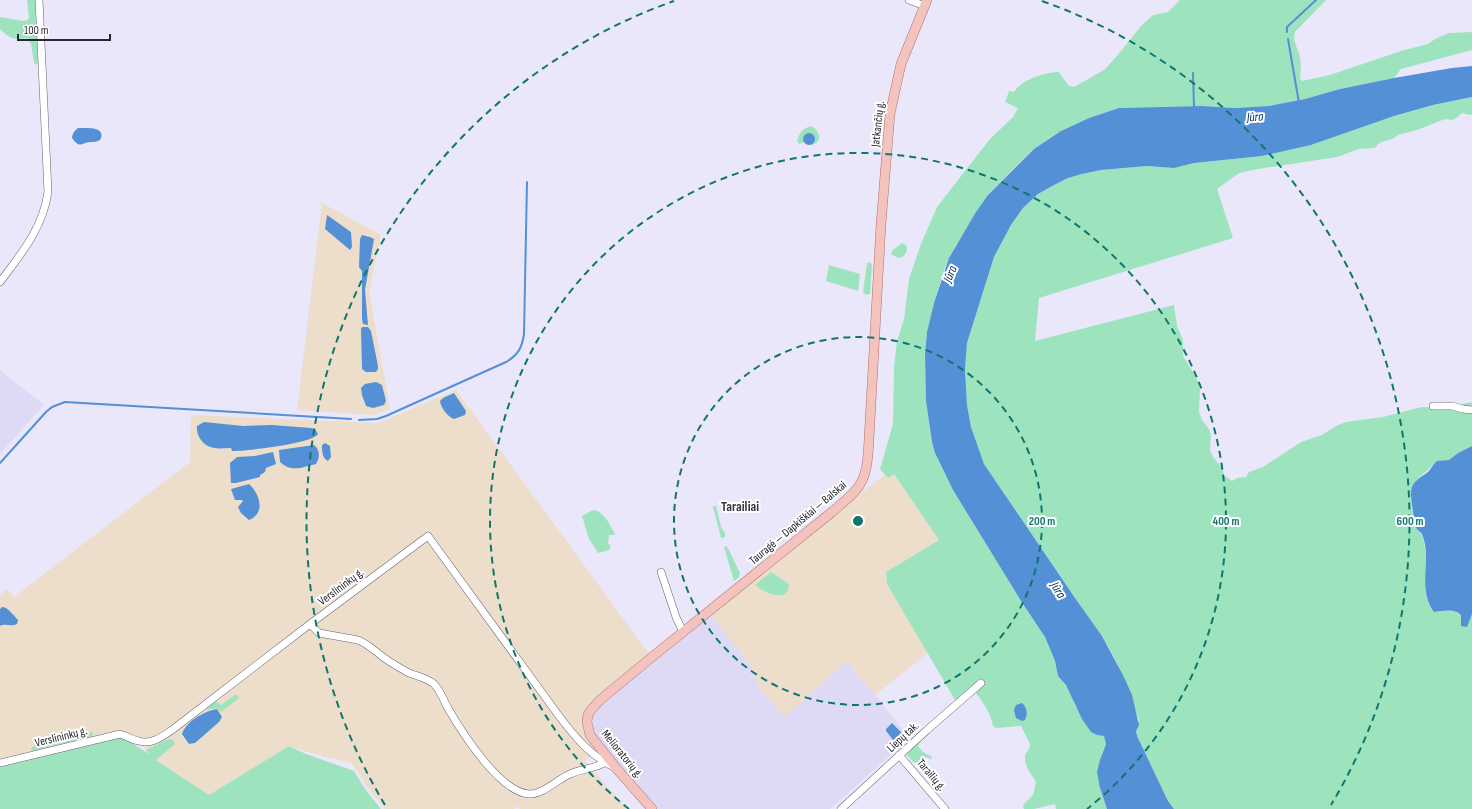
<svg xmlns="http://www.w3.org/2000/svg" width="1472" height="809" font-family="'Sofia Sans Condensed',sans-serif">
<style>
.built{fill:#dedaf5}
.industrial{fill:#edddcb}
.green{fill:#9de4be}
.water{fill:#5490d5}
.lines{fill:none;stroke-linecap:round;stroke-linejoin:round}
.stream{stroke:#5490d5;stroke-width:2}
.minor-casing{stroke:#656273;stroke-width:8}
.major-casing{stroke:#a97270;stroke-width:10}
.minor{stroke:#fff;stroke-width:7}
.major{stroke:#f5c3be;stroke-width:9}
.ring{fill:none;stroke:#0f766e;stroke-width:2;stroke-dasharray:7 5}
.labels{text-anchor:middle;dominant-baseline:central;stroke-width:4;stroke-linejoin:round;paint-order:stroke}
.street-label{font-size:12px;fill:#28272f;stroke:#fff}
.water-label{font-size:13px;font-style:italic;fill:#002c58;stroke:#fff}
.quarter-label{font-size:14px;font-weight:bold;fill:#373544;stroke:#fff}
.centre{fill:#0f766e;stroke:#fff;stroke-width:2}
.ring-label{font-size:12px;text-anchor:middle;font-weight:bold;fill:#0f766e;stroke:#fff;stroke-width:4;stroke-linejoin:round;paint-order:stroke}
</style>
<rect width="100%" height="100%" fill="#eae7fb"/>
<path class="built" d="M0 370 44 405 0 454Z
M710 614 751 665 758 686 785 716 847 661 910 738 830 809H658L620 766 596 735 593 728V717L597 709 607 700Z"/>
<path class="industrial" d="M322 203 381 235 369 291 390 409 373 415 297 410Z
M456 390 649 654 586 711 582 721 585 732 597 750 585 761 627 809H520L517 806 514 809H385L366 786 352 763 325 757 289 746 209 795 150 755 139 741 128 736 0 763V595L7 589 14 597 190 462 191 415 378 423Z
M885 474 888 478 894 474 939 540 886 572 887 584 928 653 875 695 847 661 785 717 758 686 751 665 710 614Z"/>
<path class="green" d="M27 0H35L38 63 36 65 34 63 31 44 27 38C14 40 10 39 0 29V17L23 21 28 20 29 18Z
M1180 0H1326L1295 32C1292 40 1298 48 1300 57 1301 65 1301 71 1300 79L1302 81 1330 75 1401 51 1428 44 1435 39 1449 33 1472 32V50L1401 69 1394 78 1340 89 1305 99 1269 106 1235 108 1202 106 1119 108 1089 118 1061 131 1034 149 1016 166 988 195 955 247 944 270 934 303 927 332 925 355 926 401 932 442 935 453 953 490 1021 601 1045 637 1055 661 1058 676 1066 685 1073 698 1075 706 1097 735H1104L1106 744 1102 753 1100 788 1107 809H1056L1055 804 1034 809H1024L1023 805 1033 795 1036 782C1032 775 1024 766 1025 757 1025 753 1030 749 1030 744L1021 726 996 728 993 726C991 712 980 698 971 687L955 700 887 584 886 572 939 540 894 474 888 478 880 469 893 424 894 367 897 341 904 319 909 279 921 244 937 207 990 139 1013 117 1018 108 1005 102 1009 91 1014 92C1021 80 1045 72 1059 72L1068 85 1072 87 1076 86 1104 70 1117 56 1141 26 1153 15 1168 12Z
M1472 97V114L1470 115 1462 113 1456 118 1452 120 1445 119 1417 130 1398 135 1392 139 1379 143 1375 148 1359 149 1337 157 1258 169 1239 173 1217 189 1233 238 1039 298 1035 341 1174 305 1177 326 1183 340V356L1196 377 1200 388 1199 412 1202 420 1209 429 1211 435 1210 450 1213 457 1222 468 1224 475 1232 481 1237 478 1246 477 1249 472 1263 467 1301 442 1322 435 1336 426 1346 422 1383 417 1422 407 1443 408 1472 402V446L1458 453 1449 460 1438 461C1430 469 1415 479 1411 489 1410 493 1414 525 1416 528 1418 531 1421 532 1422 535 1425 544 1426 554 1426 562 1426 583 1421 593 1434 612 1443 611 1454 609 1461 615V621L1471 616 1472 614V809H1174L1168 801 1137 736 1136 731 1139 720 1123 675 1112 653 1102 636 1075 598 984 464 971 427 967 405 965 370 967 343 994 257 1011 225 1023 208 1038 194 1054 185 1068 178 1082 174 1101 170 1147 166 1174 168 1194 163 1262 156 1311 145 1394 116 1433 105Z
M811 126C821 131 823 144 810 145L815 140 804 138V142L800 144 797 142C798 134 803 128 811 126Z
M902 243 906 245C909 251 904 258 898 258L891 254 892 251Z
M870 262 872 265 870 294 866 295 863 292 867 263Z
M829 265 860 274 858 291 826 281Z
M714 506H716L721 527 725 533V537L721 538 713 507Z
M593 510C604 511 610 525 615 534V535H609L608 543 611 546 609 550 598 553 589 539 582 516Z
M726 546 728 548 740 573 739 577 734 581 724 547Z
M771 572 789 584C789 604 764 593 755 585Z
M236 694 239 698 221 712 217 708 207 710V709L213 703 217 702 221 705Z
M91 732 93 733 92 736 33 751 31 749 32 747Z
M923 737 918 746 923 752 932 757V759L925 757 916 763 913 762 907 755V752Z
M116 738H124L149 754 146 750 169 739H172L175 744 156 760 209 795 289 746 306 754 354 771 365 789 381 809H0V767Z"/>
<path class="water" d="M1472 66V97L1433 105 1394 116 1311 145 1262 156 1194 163 1174 168 1147 166 1101 170 1082 174 1068 178 1054 185 1038 194 1023 208 1011 225 994 257 967 343 965 370 967 405 971 427 984 464 1075 598 1102 636 1123 675 1132 695 1139 725 1136 731 1137 736 1168 801 1174 809H1107L1100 788 1097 772 1100 760 1106 744 1104 736 1097 735 1091 732 1082 719 1066 685 1058 676 1055 661 1045 637 1021 601 953 490 935 453 932 442 926 401 925 355 927 332 934 303 949 258 976 212 988 195 1034 149 1061 131 1089 118 1119 108 1202 106 1235 108 1269 106 1305 99 1340 89 1394 78 1452 68Z
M78 128C87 128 107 126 100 140 96 142 94 142 90 142 81 143 80 149 72 138 72 134 74 131 78 128Z
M803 139a6 6 0 1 1 12 0a6 6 0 1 1-12 0Z
M327 215 351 232 352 247 350 250 325 229Z
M362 235 370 237 374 239 365 290 368 325 363 324 362 319V271L359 267 360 239Z
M362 327H368L371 331 378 366V369L376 372H366L362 369 361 329Z
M376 382 382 385 386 401 384 405 373 408 366 406 362 395 361 388 365 384Z
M454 393 466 411 465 415 454 419C447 416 441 408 440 401L443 398Z
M204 422 243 426 272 425 311 428 315 429 318 434C312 444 245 451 232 451L231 448C225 448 219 449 214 448 203 446 196 436 197 426Z
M325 443 330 446 331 457 328 461C322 458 322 451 322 445Z
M314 445C320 449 320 458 316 464 302 467 292 473 280 462L279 450Z
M1472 446V614L1467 627 1461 626V615C1454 608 1443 611 1434 612 1416 587 1433 561 1422 534 1421 532 1417 530 1416 528 1415 526 1410 493 1411 491 1412 481 1422 477 1429 471 1432 468 1433 464 1437 461L1449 460 1458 453Z
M273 452 276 464 266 468 265 472 260 475V477L236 483H231L230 463 237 457 255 456Z
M249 484C260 494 266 513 249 520L241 513 238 507 243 501 242 500H235L231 489Z
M2 607C8 607 13 615 18 620L17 624C11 627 6 623 0 626V609Z
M1022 703C1027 707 1028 714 1025 720L1022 721 1016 718 1014 710 1016 705Z
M217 709 222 717 219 722 195 743 189 744 182 734C186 722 204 711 217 709Z
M892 723 903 734 896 742 894 741 886 731V729Z"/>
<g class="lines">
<path class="stream" d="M1287 32V27L1316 0
M1288 39 1299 103
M1193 73 1194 108
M359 420 377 419 386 416 506 362C518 355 522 348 524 334L527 182
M0 463 46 412 52 407 65 402 351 419"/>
<g class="minor-casing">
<path id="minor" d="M909 0 925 6
M0 282C21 254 43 228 48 192L39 0
M1433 406H1452L1463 409 1472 410
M661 572 676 617 683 632
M310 624 319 633 358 640C368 644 375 651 383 657 391 663 400 668 409 673 417 676 427 678 434 684 441 691 444 702 449 710 463 734 500 792 529 794 542 795 558 779 570 774 581 769 593 769 604 763
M899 755 945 809
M0 763 120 734C127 736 132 740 139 741 151 745 162 737 172 730L310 624 428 536 559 716C575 737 591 757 616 768
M841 809 927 730 981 683"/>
</g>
<g class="major-casing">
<path id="major" d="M652 809 616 768 590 735 587 722 588 715 591 710 600 700 652 657 832 512C840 505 849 498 856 490 868 477 868 455 869 439L881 224 890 114 901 64 927 0"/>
</g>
<use href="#minor" class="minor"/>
<use href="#major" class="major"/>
</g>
<g class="ring">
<circle cx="858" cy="521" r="184"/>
<path d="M629 809A368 368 0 1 1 1087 809"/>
<path d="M385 805A552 552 0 0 1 674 1M1042 1A552 552 0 0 1 1331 805"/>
</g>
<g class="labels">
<g class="street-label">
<text transform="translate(878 124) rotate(-84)">Jatkančių g.</text>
<text transform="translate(798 523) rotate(-40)">Tauragė — Dapkiškiai — Balskai</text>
<text transform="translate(341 587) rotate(-37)">Verslininkų g.</text>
<text transform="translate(61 737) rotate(-14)">Verslininkų g.</text>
<text transform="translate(903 737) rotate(-43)">Liepų tak.</text>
<text transform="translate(622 754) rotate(51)">Melioratorių g.</text>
<text transform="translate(931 775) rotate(50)">Tarailių g.</text>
</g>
<g class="water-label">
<text transform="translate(1255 117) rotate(-3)">Jūra</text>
<text transform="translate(950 274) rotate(-67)">Jūra</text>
<text transform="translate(1058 590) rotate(59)">Jūra</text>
</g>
<g class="quarter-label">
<text x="740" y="506">Tarailiai</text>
</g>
</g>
<circle cx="858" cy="521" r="6" class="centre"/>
<g class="ring-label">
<text x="1042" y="525">200 m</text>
<text x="1226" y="525">400 m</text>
<text x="1410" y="525">600 m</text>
</g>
<path d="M18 34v6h92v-6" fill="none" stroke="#28272f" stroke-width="2"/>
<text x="24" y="34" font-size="12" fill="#28272f" stroke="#ffffff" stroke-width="3" paint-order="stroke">100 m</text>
</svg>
